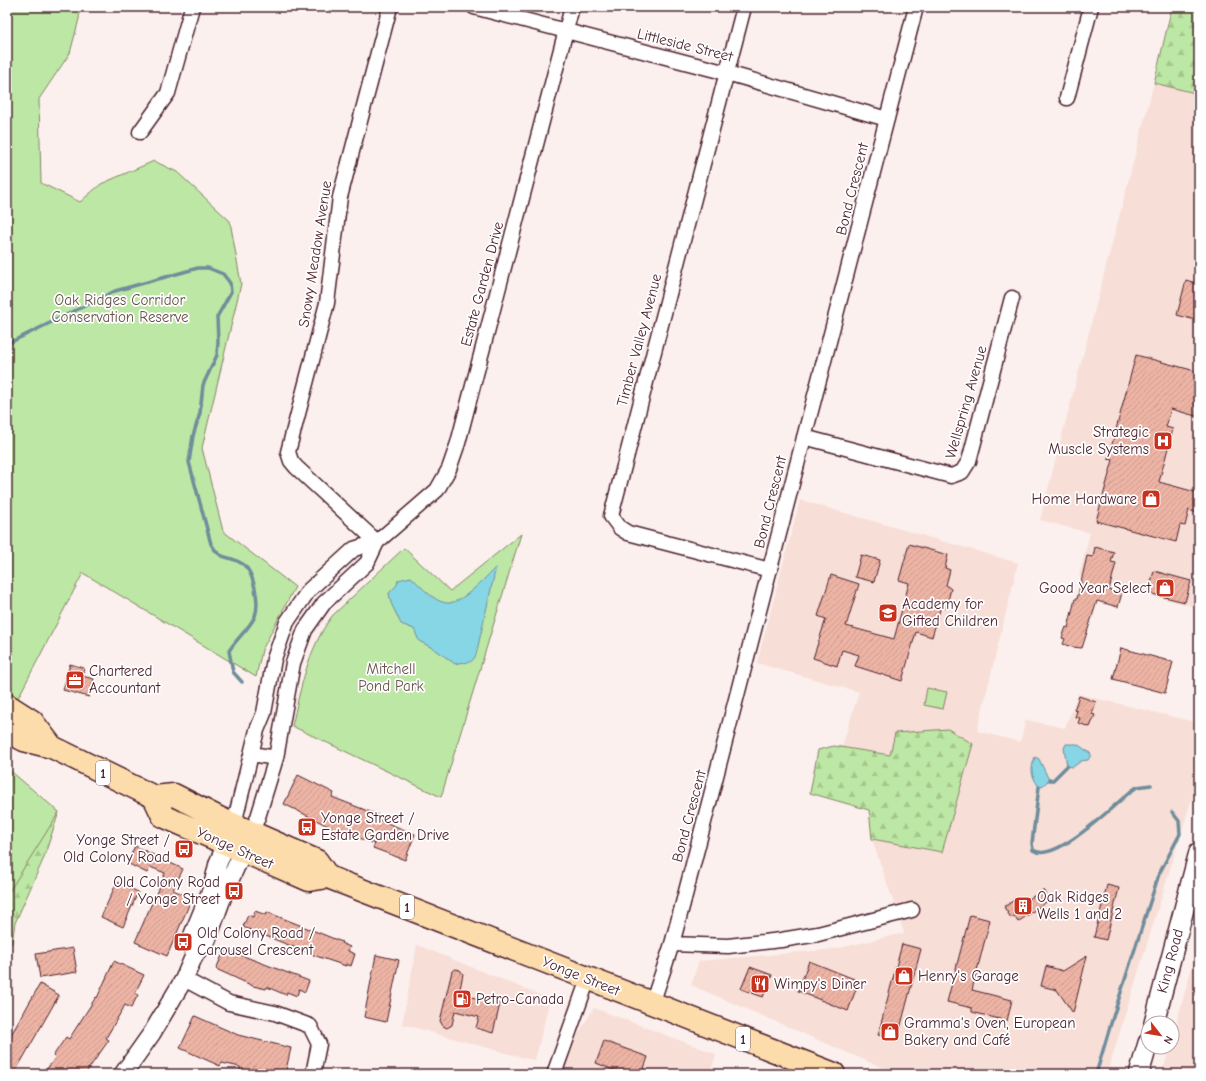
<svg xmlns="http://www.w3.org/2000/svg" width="1206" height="1081" font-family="'Comic Neue',sans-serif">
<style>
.built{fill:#f7ded7}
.forest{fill:url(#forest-firs);stroke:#848368}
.green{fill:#bde7a4;stroke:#848368}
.water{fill:#87d6e5;stroke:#6f8d9b}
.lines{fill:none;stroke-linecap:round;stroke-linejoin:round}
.stream{stroke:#6f8d9b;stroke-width:3.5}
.building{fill:url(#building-hatch);stroke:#4a1f2b}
.minor-casing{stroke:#4a1f2b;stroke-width:17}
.tertiary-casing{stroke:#4a1f2b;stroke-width:20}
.secondary-casing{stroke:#4a1f2b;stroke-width:22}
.primary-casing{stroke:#4a1f2b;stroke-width:25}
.minor{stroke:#fff;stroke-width:14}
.tertiary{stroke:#fff;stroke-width:17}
.secondary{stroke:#fff;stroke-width:19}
.primary{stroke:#fddcac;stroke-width:22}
.labels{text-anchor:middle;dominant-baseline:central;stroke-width:3.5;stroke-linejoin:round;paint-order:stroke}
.shield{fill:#fff;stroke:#80626b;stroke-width:1}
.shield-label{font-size:14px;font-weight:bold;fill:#4a1f2b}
.street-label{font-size:15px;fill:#4a1f2b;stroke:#fff}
.park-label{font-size:15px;fill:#675149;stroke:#fff}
.poi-label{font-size:15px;fill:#4a1f2b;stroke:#fff;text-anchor:start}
</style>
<defs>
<pattern id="forest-firs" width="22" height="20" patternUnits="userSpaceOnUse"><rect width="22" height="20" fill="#bde7a4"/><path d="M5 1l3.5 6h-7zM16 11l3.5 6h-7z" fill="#a4c68d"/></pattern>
<pattern id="building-hatch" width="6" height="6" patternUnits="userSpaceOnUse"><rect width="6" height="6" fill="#edb4a5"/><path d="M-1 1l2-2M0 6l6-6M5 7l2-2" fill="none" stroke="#cd9a8e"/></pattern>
</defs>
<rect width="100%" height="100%" fill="#fbf0ed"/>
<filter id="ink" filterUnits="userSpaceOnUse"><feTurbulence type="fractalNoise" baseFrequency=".025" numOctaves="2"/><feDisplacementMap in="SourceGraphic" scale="8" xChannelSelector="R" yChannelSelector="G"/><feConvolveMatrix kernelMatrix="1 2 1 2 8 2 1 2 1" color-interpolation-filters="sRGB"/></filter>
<g filter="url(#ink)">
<path class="built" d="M1154 83 1199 94V608L1079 576 1090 533 1040 520Z
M800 500 1018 563 977 731 1020 742 1026 720 1065 728 1078 694 1199 723V775L1107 1074H901L869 1062 691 985 699 961 835 949 904 933 872 839 942 852 890 755 842 747 859 692 757 663Z
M1199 941V1074H1162L1170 1047H1172V1039Z
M417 945 550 999 535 1060 520 1057 402 1024Z
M594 1008 716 1054 710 1074H562L575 1039Z"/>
<path class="forest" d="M1172 7H1199V94L1154 83Z
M948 729 973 744 942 852 872 839 869 810 810 793 818 750 834 746 890 755 895 733Z
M7 796 46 804 59 812 43 860 15 923 12 943 7 948Z"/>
<path class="green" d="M7 7H80L79 19 70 53 39 99 41 183 80 202 101 184 154 161 177 172 230 221 241 284 202 448 223 531 295 587 262 650 256 677 83 573 7 719Z
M521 534 441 797 292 726C301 687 308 649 332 616L404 548 450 591Z
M927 688 947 692 943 709 924 705Z
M7 768 59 812 7 895Z"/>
<path class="water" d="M496 567 476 655C470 667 465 660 455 664L436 650 419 641 414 629 401 624 391 603 389 593 397 585 398 580 411 577C421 586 433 601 446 603 461 605 486 577 496 567Z
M1066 744H1077L1090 753 1091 755 1088 760 1081 761 1073 767 1067 766 1064 748Z
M1035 757 1039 759 1049 780 1041 787H1039C1031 775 1030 770 1035 757Z"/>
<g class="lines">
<path class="stream" d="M7 344 115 291 198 268H208L223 274 230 283 231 292 217 317 218 342 217 355 203 385 200 413 193 436 189 462 211 544C222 562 226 554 241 563 254 570 260 603 255 616 250 628 236 639 229 651L233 672 242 682
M1049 780H1053L1067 766
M1039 787 1032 843 1033 850C1054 865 1113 806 1130 792L1137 787 1151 785
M1096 1074 1112 1020 1159 874 1180 834 1179 821 1172 812"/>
</g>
<path class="building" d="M1186 280 1199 284V321L1177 315Z
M1136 355 1199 372V417L1171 409 1166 427 1173 429 1159 482 1199 493 1197 513 1189 510 1185 526 1180 525 1176 542 1096 521 1113 460 1108 459Z
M909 544 948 555 945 568 950 570 946 585 951 589 946 608 941 606 932 637 916 632 902 681 855 666 859 655 842 650 837 666 813 658 826 619 818 616 831 575 859 584 846 626 894 639 909 583 899 580Z
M1095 547 1114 552 1111 562 1116 563 1109 590 1122 593 1118 607 1097 601 1082 648 1072 647 1063 644 1065 639 1062 638 1066 627 1068 628 1075 599H1077L1087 556 1093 557Z
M861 555 880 560 874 582 855 577Z
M1154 571 1191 581 1185 602 1148 593Z
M1121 648 1173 662 1165 693 1113 679Z
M70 664 84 668 82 676 94 679 89 697 63 690Z
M1079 696 1096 702 1092 714 1095 715 1090 727 1078 723 1080 718 1075 717 1077 711 1074 710Z
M298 775 334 793 332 797 378 815 377 819 415 834 405 860 373 848 375 844 332 828 284 804Z
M135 846 183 869 173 890 192 898 167 956 135 942 165 873 150 867 147 873 127 863Z
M117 882 138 892 123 927 101 917Z
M1107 885 1119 888 1106 940 1094 937Z
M1043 890 1049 900 1018 922 1014 916 1011 918 1004 907 1017 898 1021 904Z
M255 911 266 915 267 912 342 942 341 943 350 947 348 951 355 954 351 966 346 964V966L319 957 243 927 248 915 253 917Z
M970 915 990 920 972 990 1012 1000 1007 1021 972 1012V1008L947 1002Z
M902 944 921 949 897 1040 878 1035Z
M73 948 77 972 40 978 36 954Z
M225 949 309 981 305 992 299 989 297 996 287 992 286 995 267 987 266 989 253 986 216 969Z
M376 955 399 960 386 1022 364 1017Z
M1087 956 1073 1013 1057 990 1041 986 1046 966 1063 971Z
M114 961 144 975 135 993 138 995 131 1008 125 1005 106 1038 109 1040 85 1074H43L55 1058 53 1056 66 1037 69 1039 96 997 97 998Z
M809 961 859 981 848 1011 798 991Z
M750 967 772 975 763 997 741 989Z
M456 969 460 970 463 974 459 994 500 1004 493 1033 476 1028 479 1017 455 1011 452 1025 447 1028 443 1026 440 1021 452 971Z
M40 984 59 995 14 1074H7V1042Z
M195 1016 238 1035 291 1048 285 1074H266L249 1070 248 1073 240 1071V1067L222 1063 220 1066 180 1048Z
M604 1041 648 1057 642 1074H624L596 1063Z"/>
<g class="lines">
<g class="minor-casing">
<path id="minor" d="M474 7 727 73 887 119
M744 7 611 516 620 528 628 533 770 570
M1067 98 1091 7
M140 132 168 93 192 7
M804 437 951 476 962 472 969 461 1012 298
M377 542 296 467 291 461 288 452 327 303 340 197 390 7
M252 754 276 758
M234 824 257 730 264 713 274 659 287 622 309 590 354 549 377 542 437 490 449 469 458 443 572 7
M249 838 258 817 276 758 293 663 305 630 324 603 367 563 377 542
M672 944 728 946 781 940 818 934 912 910
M184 979 229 1003 275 1013 310 1026 319 1044 313 1074
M652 1004 672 944 683 903 916 7
M554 1074 588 979"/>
</g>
<g class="tertiary-casing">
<path id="tertiary" d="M194 956 193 934 212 888 218 863 231 833
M123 1074 152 1033 184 979 194 956 207 940 224 893 243 851"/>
</g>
<g class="secondary-casing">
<path id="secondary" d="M1154 1023 1199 852
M1139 1074 1148 1043"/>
</g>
<g class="primary-casing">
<path id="primary" d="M7 705 32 721 52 747
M7 731 24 740 52 747 154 797 174 795 219 818 317 861 328 877
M154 797 163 816 309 880 328 877 834 1074"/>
</g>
<use href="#minor" class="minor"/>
<use href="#tertiary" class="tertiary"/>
<use href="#secondary" class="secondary"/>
<use href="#primary" class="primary"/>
</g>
</g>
<defs>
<g id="hospital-square" transform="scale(1)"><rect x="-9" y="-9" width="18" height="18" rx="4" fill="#c8321e" stroke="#fff"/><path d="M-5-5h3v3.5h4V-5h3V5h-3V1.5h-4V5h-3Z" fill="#fff"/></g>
<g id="shop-square" transform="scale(1)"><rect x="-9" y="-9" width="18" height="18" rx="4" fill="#c8321e" stroke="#fff"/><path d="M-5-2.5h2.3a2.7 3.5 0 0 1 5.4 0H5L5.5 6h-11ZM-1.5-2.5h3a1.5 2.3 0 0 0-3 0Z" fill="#fff"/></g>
<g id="school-square" transform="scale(1)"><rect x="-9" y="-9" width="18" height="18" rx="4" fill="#c8321e" stroke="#fff"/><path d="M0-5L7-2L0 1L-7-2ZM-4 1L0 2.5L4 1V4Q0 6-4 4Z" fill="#fff"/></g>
<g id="office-square" transform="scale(1)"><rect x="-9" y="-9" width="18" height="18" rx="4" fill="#c8321e" stroke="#fff"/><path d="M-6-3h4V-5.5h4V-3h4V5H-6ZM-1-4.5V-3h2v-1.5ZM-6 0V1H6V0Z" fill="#fff"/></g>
<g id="bus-square" transform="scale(1)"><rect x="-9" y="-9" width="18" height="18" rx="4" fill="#c8321e" stroke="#fff"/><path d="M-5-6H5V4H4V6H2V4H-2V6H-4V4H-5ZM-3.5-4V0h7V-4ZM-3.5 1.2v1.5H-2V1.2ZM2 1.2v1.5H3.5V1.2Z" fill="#fff"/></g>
<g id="building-square" transform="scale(1)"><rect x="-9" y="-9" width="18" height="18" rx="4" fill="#c8321e" stroke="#fff"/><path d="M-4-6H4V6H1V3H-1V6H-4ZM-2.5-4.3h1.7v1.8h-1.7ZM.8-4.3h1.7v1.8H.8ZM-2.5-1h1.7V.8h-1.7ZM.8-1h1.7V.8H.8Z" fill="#fff"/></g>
<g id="restaurant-square" transform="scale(1)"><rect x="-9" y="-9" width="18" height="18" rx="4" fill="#c8321e" stroke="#fff"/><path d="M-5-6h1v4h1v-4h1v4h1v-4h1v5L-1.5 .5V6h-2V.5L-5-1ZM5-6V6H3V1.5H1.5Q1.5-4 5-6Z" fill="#fff"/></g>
<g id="fuel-square" transform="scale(1)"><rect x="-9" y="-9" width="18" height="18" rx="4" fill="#c8321e" stroke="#fff"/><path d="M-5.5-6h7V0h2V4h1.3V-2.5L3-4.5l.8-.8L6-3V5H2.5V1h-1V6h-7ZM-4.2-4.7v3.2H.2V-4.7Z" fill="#fff"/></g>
</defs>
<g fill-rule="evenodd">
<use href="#hospital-square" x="1163" y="441"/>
<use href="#shop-square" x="1151" y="499"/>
<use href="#shop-square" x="1165" y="588"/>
<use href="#school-square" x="888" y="613"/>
<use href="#office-square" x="75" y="680"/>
<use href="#bus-square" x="307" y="827"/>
<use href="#bus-square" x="184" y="849"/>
<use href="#bus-square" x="234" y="891"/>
<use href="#building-square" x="1023" y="906"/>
<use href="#bus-square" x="183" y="942"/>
<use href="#shop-square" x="904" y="976"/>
<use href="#restaurant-square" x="760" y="984"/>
<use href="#fuel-square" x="462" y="999"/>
<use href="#shop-square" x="890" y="1032"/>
</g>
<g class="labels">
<g class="shield">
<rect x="96" y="761" width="14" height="24" rx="3"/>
<rect x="400" y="895" width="14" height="24" rx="3"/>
<rect x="736" y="1027" width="14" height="24" rx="3"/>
</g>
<g class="shield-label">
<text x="103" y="773">1</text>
<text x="407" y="907">1</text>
<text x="743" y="1039">1</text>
</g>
<g class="street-label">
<text transform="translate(685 45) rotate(14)">Littleside Street</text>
<text transform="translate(852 189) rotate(-76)">Bond Crescent</text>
<text transform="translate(315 254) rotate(-81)">Snowy Meadow Avenue</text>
<text transform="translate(482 284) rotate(-75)">Estate Garden Drive</text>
<text transform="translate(639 340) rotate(-75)">Timber Valley Avenue</text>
<text transform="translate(966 402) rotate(-74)">Wellspring Avenue</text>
<text transform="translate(770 502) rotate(-76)">Bond Crescent</text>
<text transform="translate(689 816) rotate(-75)">Bond Crescent</text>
<text transform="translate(235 848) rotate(24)">Yonge Street</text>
<text transform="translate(1170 961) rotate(-75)">King Road</text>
<text transform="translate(581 976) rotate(22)">Yonge Street</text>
</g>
<g class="park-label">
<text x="120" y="300">Oak Ridges Corridor<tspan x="120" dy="17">Conservation Reserve</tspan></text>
<text x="391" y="669">Mitchell<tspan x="391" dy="17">Pond Park</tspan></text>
</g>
<g class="poi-label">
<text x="1149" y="432" text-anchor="end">Strategic<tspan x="1149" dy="17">Muscle Systems</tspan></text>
<text x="1137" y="499" text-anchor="end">Home Hardware</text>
<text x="1151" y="588" text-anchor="end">Good Year Select</text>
<text x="902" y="604">Academy for<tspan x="902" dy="17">Gifted Children</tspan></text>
<text x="89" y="671">Chartered<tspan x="89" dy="17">Accountant</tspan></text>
<text x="321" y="818">Yonge Street /<tspan x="321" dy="17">Estate Garden Drive</tspan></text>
<text x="170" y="840" text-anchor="end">Yonge Street /<tspan x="170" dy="17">Old Colony Road</tspan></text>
<text x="220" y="882" text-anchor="end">Old Colony Road<tspan x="220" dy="17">/ Yonge Street</tspan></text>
<text x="1037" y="897">Oak Ridges<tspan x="1037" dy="17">Wells 1 and 2</tspan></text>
<text x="197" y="933">Old Colony Road /<tspan x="197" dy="17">Carousel Crescent</tspan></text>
<text x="918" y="976">Henry's Garage</text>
<text x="774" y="984">Wimpy's Diner</text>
<text x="476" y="999">Petro-Canada</text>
<text x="904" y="1023">Gramma's Oven, European<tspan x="904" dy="17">Bakery and Café</tspan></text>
</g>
</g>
<rect width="1206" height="1081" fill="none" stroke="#fff" stroke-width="24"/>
<rect x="12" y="12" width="1182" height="1057" fill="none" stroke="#4a1f2b" stroke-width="1.5" filter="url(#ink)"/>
<g transform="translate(1160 1035) rotate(121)"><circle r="19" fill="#ffffff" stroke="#b7a5aa"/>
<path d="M0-3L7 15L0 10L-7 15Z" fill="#c8321e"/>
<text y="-6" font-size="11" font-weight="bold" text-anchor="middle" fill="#4a1f2b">N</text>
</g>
</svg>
